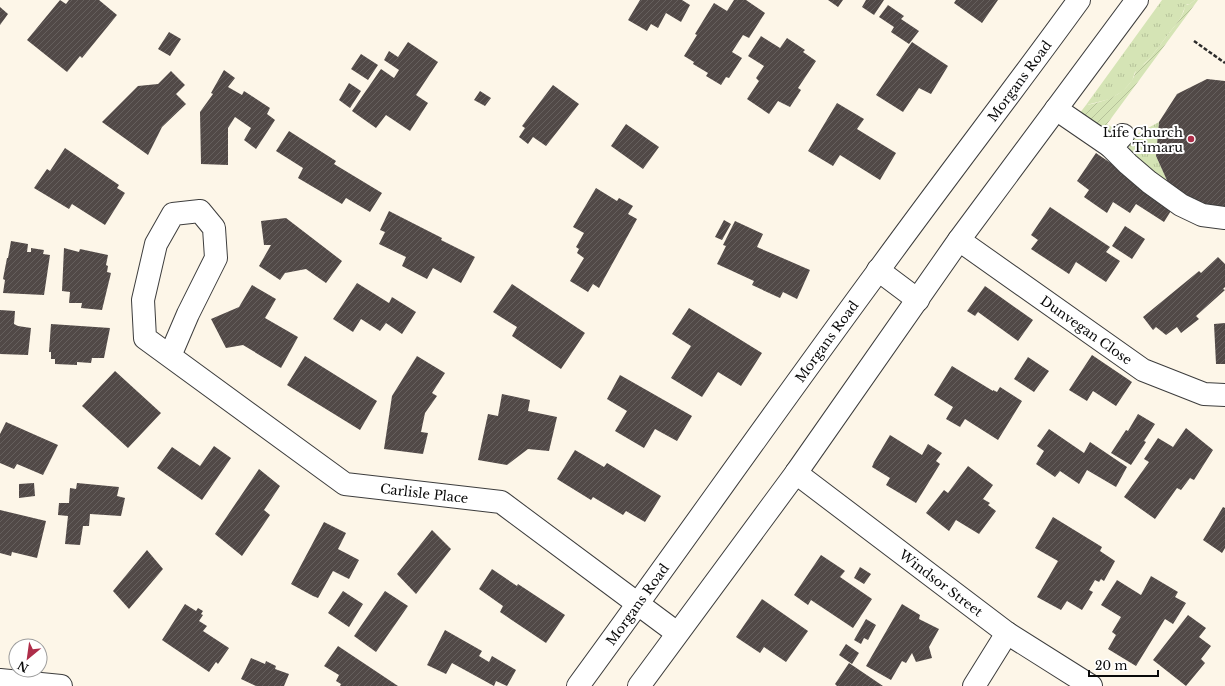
<svg xmlns="http://www.w3.org/2000/svg" width="1225" height="686" font-family="'Libre Baskerville',serif">
<style>
.grass{fill:url(#grass-tufts)}
.garden{fill:url(#garden-furrows)}
.building{fill:url(#building-hatch)}
.lines{fill:none;stroke-linecap:round;stroke-linejoin:round}
.minor-casing{stroke:#3d3d3d;stroke-width:24}
.path{stroke:#2c2c2c;stroke-width:2.5;stroke-dasharray:4 2;stroke-linecap:butt}
.minor{stroke:#fff;stroke-width:22}
.poi-dot{fill:#ae2d49;stroke:#fff;stroke-width:1.5}
.labels{text-anchor:middle;dominant-baseline:central;stroke-width:4;stroke-linejoin:round;paint-order:stroke}
.street-label{font-size:13px;fill:#0a0a0a;stroke:#fff}
.poi-label{font-size:13px;fill:#0a0a0a;stroke:#fff;text-anchor:end}
</style>
<defs>
<pattern id="grass-tufts" width="24" height="20" patternUnits="userSpaceOnUse"><rect width="24" height="20" fill="#d5e4b5"/><path d="M3 7l-1-3M5 7V3M7 7l1-3M15 17l-1-3M17 17v-4M19 17l1-3" fill="none" stroke="#b6c29a"/></pattern>
<pattern id="garden-furrows" width="10" height="10" patternUnits="userSpaceOnUse"><rect width="10" height="10" fill="#d5e4b5"/><path d="M-1 1l2-2M0 10L10 0M9 11l2-2" fill="none" stroke="#b6c29a"/></pattern>
<pattern id="building-hatch" width="6" height="6" patternUnits="userSpaceOnUse"><rect width="6" height="6" fill="#514947"/><path d="M-1 1l2-2M0 6l6-6M5 7l2-2" fill="none" stroke="#655f5d"/></pattern>
</defs>
<rect width="100%" height="100%" fill="#fdf6e8"/>
<path class="grass" d="M1162 0H1195L1190 4H1187C1184 8 1183 13 1180 19L1150 58 1135 72 1132 81 1123 91 1110 99 1086 105Z
M1159 122 1156 156 1170 187 1133 156 1128 145 1132 138 1135 135Z"/>
<path class="garden" d="M1195 0H1198L1107 124 1118 131 1116 136 1076 118 1086 105C1104 102 1122 96 1132 80 1135 76 1135 72 1137 68L1144 64 1150 58 1180 19 1184 11 1185 5 1190 4Z"/>
<path class="building" d="M60 0 66 4 69 0H99L117 15 82 58 80 56 67 72 27 40Z
M640 0H682L690 5 681 22 666 13 658 28 651 24 647 31 628 20Z
M734 0H746L765 13 749 38 743 35 732 52 742 58 729 78 726 77 721 85 706 76 708 73 693 64 694 62 684 56 697 35 695 34 714 3 727 11Z
M828 0H843L838 7Z
M866 0H884L874 15 862 7Z
M956 0H998L982 23 954 3Z
M888 5 904 16 901 19 919 31 909 44 891 32 894 27 879 17Z
M0 7 8 14 0 25Z
M169 32 181 39 170 56 158 49Z
M761 36 780 48 787 38 805 50 803 52 816 61 798 88 801 90 790 107 778 101 769 114 747 99 759 81 756 78 764 66 748 56Z
M408 42 438 62 416 95 428 103 410 131 386 115 376 128 352 111 381 69 394 78 399 70 384 60 389 51 398 57Z
M912 42 948 66 931 94 919 88 903 112 876 95Z
M361 54 378 65 368 80 351 69Z
M224 70 235 78 228 87 242 95 244 91 270 108 267 114 275 120 256 149 244 140 251 128 235 117 228 128V165L201 164 200 112 213 94 211 93Z
M171 71 185 85 176 94 186 104 162 127 148 155 102 122 138 86 158 84Z
M1207 79 1225 81V207L1197 205 1170 187 1156 156 1159 122 1177 94Z
M349 83 361 91 350 108 339 100Z
M553 85 579 104 546 146 533 137 528 144 519 137 525 128 522 126Z
M480 91 491 98 485 106 474 100Z
M837 103 864 119 857 129 896 153 880 180 840 155 833 166 808 151Z
M626 124 659 147 643 169 611 146Z
M289 131 336 161 334 164 382 193 370 212 346 198 342 204 298 178 303 168 276 151Z
M65 148 119 185 117 188 125 193 105 225 72 204 69 209 34 188 47 169 50 171Z
M1096 153 1147 188 1174 206 1164 222 1136 204 1130 213 1113 202 1107 213 1084 197 1089 190 1077 181Z
M596 188 617 201 619 198 633 206 628 214 637 219 599 288 593 284 588 292 570 281 584 258 577 253 579 249 576 247 584 233 573 227Z
M1050 207 1110 247 1106 252 1120 261 1106 282 1076 262 1069 274 1031 249 1038 240 1031 235Z
M389 211 442 238 441 240 475 257 461 283 433 268 427 279 402 266 406 257 379 244 385 232 380 230Z
M286 218 342 261 326 283 306 269 285 273 280 280 259 266 271 245H264L261 221Z
M724 220 731 224 722 240 715 237Z
M735 221 763 234 757 247 810 270 797 299 783 292 780 298 752 285 754 281 717 264 726 246 723 245Z
M1125 226 1145 239 1132 259 1112 246Z
M11 241 28 244 27 252H31V248L44 250 43 254 50 255 44 295 3 293 5 280 3 279 7 258H8Z
M64 248 79 252 80 249 108 255 106 265 108 266 107 272 111 273 102 310 81 308 82 303H69L70 292 62 291Z
M1218 257 1225 264V287L1223 289 1225 290 1196 316 1199 319 1181 333 1177 327 1166 335 1156 327 1153 330 1143 317 1199 271 1201 273Z
M357 283 389 303 392 297 416 312 402 334 386 323 380 331 361 319 353 332 333 319Z
M512 284 585 333 561 369 512 336 517 327 493 312Z
M252 285 276 299 265 318 298 337 281 368 243 345 226 348 211 319 239 307Z
M985 286 1033 320 1018 341 978 312 975 316 967 311Z
M689 308 762 353 741 386 718 372 702 397 671 378 691 346 672 334Z
M0 310 15 311 14 324 18 326 31 328 28 355 0 354Z
M1225 323V364H1216L1214 324Z
M51 324 110 328 104 358H92L91 363 77 362V365L55 364V359H51V352H49Z
M1092 355 1132 382 1116 406 1093 391 1087 401 1069 390Z
M305 356 377 401 360 430 287 385Z
M417 356 445 373 432 393 437 396 425 413 421 432 428 433 423 454 384 449 392 396Z
M1028 357 1049 371 1034 392 1014 379Z
M952 366 993 391V390L997 392 1000 387 1022 401 998 440 965 419 960 427 946 419 953 407 934 395Z
M115 371 161 413 128 448 82 406Z
M620 375 692 416 677 441 655 429 644 448 615 431 627 411 607 399Z
M502 394 530 400 528 411 557 417 549 451 528 449 507 465 478 460 488 414 498 416Z
M1138 414 1155 424 1144 441 1146 442 1131 465 1111 453 1126 430 1128 431Z
M6 422 58 445 43 475 17 464 14 469 0 463V434Z
M1186 428 1213 450 1194 480 1190 478 1181 490 1177 488 1155 519 1124 497 1149 462 1144 459 1158 438 1173 447Z
M1049 429 1084 453 1090 442 1127 467 1116 487 1087 470 1079 484 1060 471 1055 477 1036 464 1044 451 1037 446Z
M890 435 922 455 928 444 942 453 936 461 940 464 916 503 886 485 890 478 872 467 874 462Z
M214 446 231 458 202 500 157 468 172 447 200 466Z
M575 450 604 467 607 463 661 496 645 522 626 511 623 515 593 497 591 500 557 479Z
M968 466 993 485 983 499 990 503 988 505 996 511 979 534 956 520 949 531 926 513 944 490 948 493Z
M259 469 280 486 264 510 270 515 242 556 215 534Z
M34 483 35 496 19 498V484Z
M77 483 119 487 117 496 125 498 121 516 90 514 89 526H83L80 545 65 544 68 516 58 515 59 503H69L70 488 76 489Z
M1223 507 1225 508V548L1222 553 1203 540Z
M0 510 46 521 37 558 12 552 11 556 0 553Z
M1053 517 1102 547 1100 551 1115 561 1104 581 1101 579 1099 582 1095 580 1089 590 1093 592 1082 610 1067 601 1061 610 1037 597 1058 561 1035 548Z
M324 522 346 533 338 549 359 560 349 579 333 571 318 598 313 596 291 584Z
M432 530 451 549 416 594 397 574Z
M147 550 163 569 129 609 113 591Z
M821 555 845 571 840 577 872 599 853 628 811 600 808 605 794 595Z
M860 567 871 574 864 584 854 578Z
M492 569 517 586 518 584 565 615 546 643 500 612 503 606 479 589Z
M1151 576 1178 592 1175 597 1186 603 1173 624 1165 619 1136 666 1108 649 1116 635 1112 632 1121 617 1101 605 1117 580 1141 595Z
M343 591 363 604 349 627 328 613Z
M385 591 408 606 376 652 354 636Z
M762 599 808 631 786 662 764 647 760 653 736 637Z
M185 604 196 611 198 608 203 611 201 614 203 615 199 621 207 626 203 631 229 648 218 664 216 662 209 672 162 640Z
M902 604 920 615 919 619 939 629 929 647 932 658 916 662 912 653 906 663 902 661 891 680 866 666Z
M1188 615 1206 628 1199 637 1211 646 1201 659 1205 663 1186 686 1153 660Z
M866 619 876 625 868 640 864 638 861 644 854 640Z
M445 630 482 651 479 656 489 662 492 656 516 670 507 686 496 681 494 686 452 663 446 674 427 665Z
M846 644 859 653 852 664 839 655Z
M338 646 398 686H340L341 684 336 681 339 675 324 666Z
M251 658 265 664 266 661 276 666 275 669 289 674 284 686H256L241 679Z
M849 663 883 686H837L835 684Z"/>
<g class="lines">
<g class="minor-casing">
<g id="minor">
<path d="M1056 109 1110 146 1114 145 1123 135"/>
<path d="M1110 146 1128 164 1149 182 1181 205 1202 215 1225 218"/>
<path id="s1" d="M959 240 1143 370 1204 394 1225 395"/>
<path d="M878 270 918 300"/>
<path id="s2" d="M170 356 188 314 216 258 214 228 200 211 173 214 156 244 143 300 145 338 345 484 501 502 677 633"/>
<path id="s3" d="M796 473 1007 633 1091 686"/>
<path d="M0 680 61 686"/>
<path id="s4" d="M578 686C679 548 777 408 878 271 944 180 1013 91 1079 0"/>
<path d="M639 686 796 473 959 240 1137 0"/>
<path d="M974 686 1007 633"/>
</g>
</g>
<path class="path" d="M1194 41 1225 63"/>
<use href="#minor" class="minor"/>
</g>
<circle class="poi-dot" cx="1191" cy="139" r="4"/>
<g class="labels">
<g class="street-label">
<text stroke="none"><textPath href="#s4" startOffset="749">Morgans Road</textPath></text>
<text stroke="none"><textPath href="#s1" startOffset="156">Dunvegan Close</textPath></text>
<text stroke="none"><textPath href="#s4" startOffset="425">Morgans Road</textPath></text>
<text stroke="none"><textPath href="#s2" startOffset="645">Carlisle Place</textPath></text>
<text stroke="none"><textPath href="#s3" startOffset="182">Windsor Street</textPath></text>
<text stroke="none"><textPath href="#s4" startOffset="101">Morgans Road</textPath></text>
</g>
<g class="poi-label">
<text x="1183" y="132">Life Church<tspan x="1183" dy="15">Timaru</tspan></text>
</g>
</g>
<g transform="translate(28 658) rotate(209)"><circle r="19" fill="#ffffff" stroke="#9d9d9d"/>
<path d="M0-3L7 15L0 10L-7 15Z" fill="#ae2d49"/>
<text y="-6" font-size="11" font-weight="bold" text-anchor="middle" fill="#0a0a0a">N</text>
</g>
<path d="M1089 670v6h69v-6" fill="none" stroke="#0a0a0a" stroke-width="2"/>
<text x="1095" y="670" font-size="12" fill="#0a0a0a" stroke="#ffffff" stroke-width="3" paint-order="stroke">20 m</text>
</svg>
